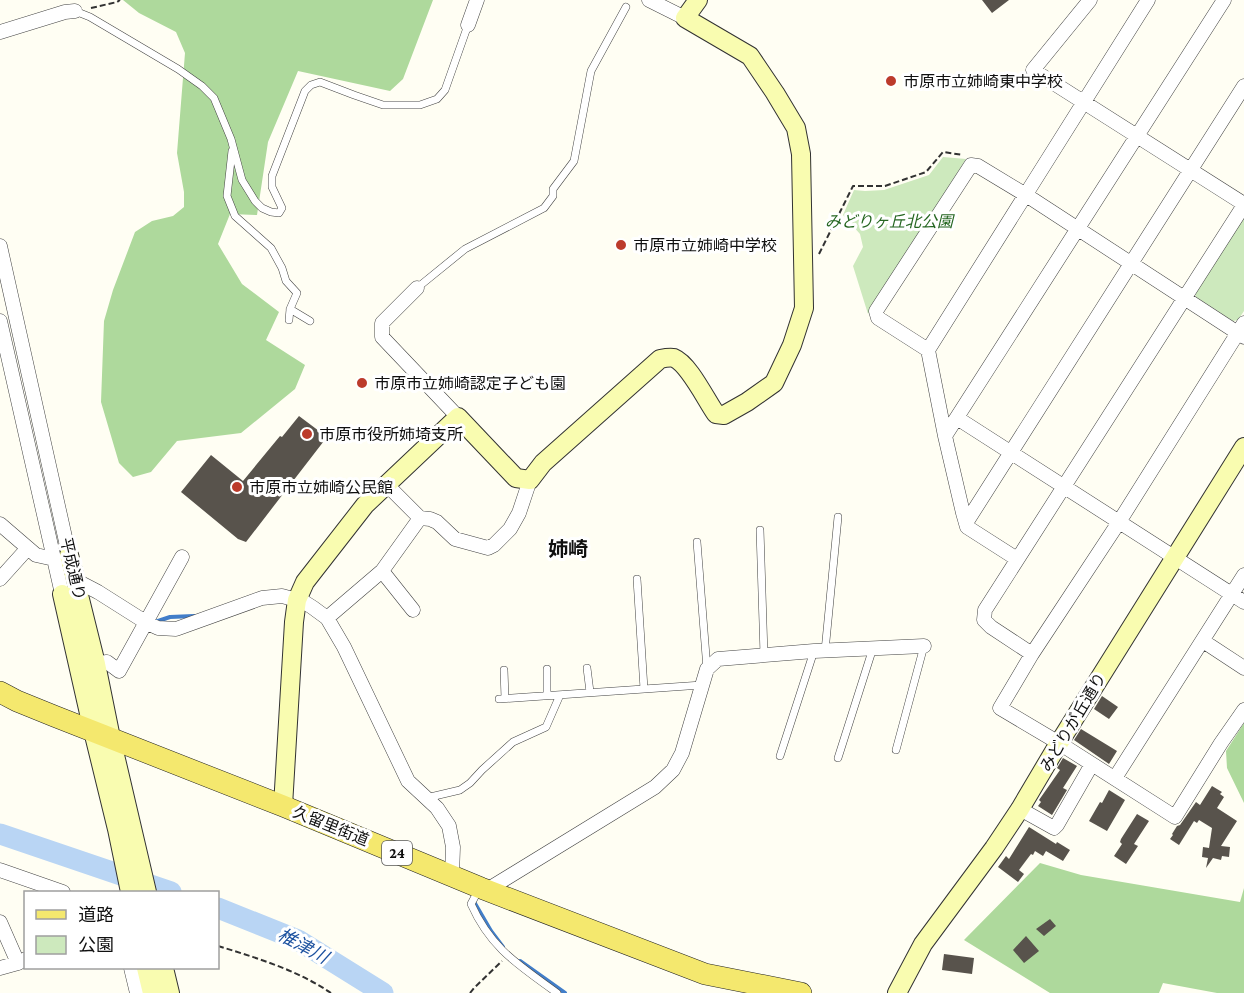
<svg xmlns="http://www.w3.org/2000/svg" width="1244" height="993" font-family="'Crimson Pro','Noto Sans JP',serif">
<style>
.green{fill:#cde9bd}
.forest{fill:#aed99c}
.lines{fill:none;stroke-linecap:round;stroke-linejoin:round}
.stream{stroke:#427ec9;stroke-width:4}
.river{stroke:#b9d5f4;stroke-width:21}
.building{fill:#58534c}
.lane-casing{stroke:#434343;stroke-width:8}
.street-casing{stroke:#434343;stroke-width:15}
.secondary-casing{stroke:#323232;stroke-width:20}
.primary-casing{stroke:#212121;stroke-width:22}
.path{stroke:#323232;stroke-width:2;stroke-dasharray:6 3;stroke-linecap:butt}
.lane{stroke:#fff;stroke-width:7}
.street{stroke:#fff;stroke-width:14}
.secondary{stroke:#f9fcb0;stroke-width:18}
.primary{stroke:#f4e86e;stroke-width:21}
.poi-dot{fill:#bc3b2b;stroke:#fff;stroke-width:2}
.labels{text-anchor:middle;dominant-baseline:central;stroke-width:6;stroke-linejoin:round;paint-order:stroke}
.shield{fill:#fff;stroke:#585858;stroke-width:1.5}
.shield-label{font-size:15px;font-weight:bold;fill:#101010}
.poi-label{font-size:16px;fill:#101010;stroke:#fff;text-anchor:start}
.park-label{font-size:16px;font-style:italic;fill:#256621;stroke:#fff}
.street-label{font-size:16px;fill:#101010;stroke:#fff}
.water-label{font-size:18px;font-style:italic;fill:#1c519f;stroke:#fff}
.quarter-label{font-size:20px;font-weight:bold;fill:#101010;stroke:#fff}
</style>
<rect width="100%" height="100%" fill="#fffef3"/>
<path class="green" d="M943 157 966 159 868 314 853 266 863 247 860 234 843 215 854 190 865 191 884 190 929 175Z
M1244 214V311L1238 320 1233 321 1196 297 1195 292Z"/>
<path class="forest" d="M123 0H433L403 79 390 91 298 71 268 142 257 215 230 214 218 244 242 284 279 312 266 340 305 365 295 389 241 433 177 441 151 472 133 477 119 463 101 402 104 321 113 290 135 232 152 221 173 216 184 207V192L177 153 185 53 176 32 139 13Z
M1244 723V803L1227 768 1226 751Z
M1040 863 1081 875 1240 902 1244 888V993H1217L1163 983 1159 993H1050L964 940Z"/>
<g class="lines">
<path class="stream" d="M155 622 170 617 194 616
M473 900 491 931 503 947
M520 961 565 993"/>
<path class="river" d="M0 834 171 892
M218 908 298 940 383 993"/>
</g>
<path class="building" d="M982 0H1009L992 13Z
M299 416 327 437 246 542 238 539 181 492 211 455 243 481 280 436 282 437Z
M1102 696 1118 707 1109 719 1094 709Z
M1081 729 1117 751 1109 764 1074 740Z
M1063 758 1077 766 1063 788 1067 790 1052 815 1038 806 1041 802 1039 800 1060 770 1057 768Z
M1212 786 1222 792 1220 794 1224 797 1217 808 1237 821 1221 846 1230 847 1229 857 1222 856 1221 860 1213 858 1206 868 1208 858 1202 857 1203 847 1209 848 1212 828 1199 820 1197 823 1194 821 1179 845 1170 839 1173 835 1172 834 1177 826 1180 825 1196 802 1200 805Z
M1109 790 1125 800 1107 831 1089 821 1100 802 1102 803Z
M1137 814 1149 821 1134 844 1138 846 1126 864 1114 856 1122 844 1120 842 1121 839Z
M1029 827 1056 844 1057 842 1070 850 1063 861 1046 851 1043 856 1035 851 1033 855 1031 854 1019 870 1024 874 1018 882 998 867 1006 856 1009 859Z
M1050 919 1056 926 1044 936 1036 929Z
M1026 936 1039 951 1024 963 1013 950Z
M944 954 974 958 972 974 942 970Z"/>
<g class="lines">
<g class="lane-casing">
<path id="lane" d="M75 11 90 17 178 69 202 86 214 98 231 139 242 180 255 201 262 208 271 212 279 213 282 208 272 187V176L305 91 311 85 320 82 354 95 383 105H420L437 99 445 90 468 25
M232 151 227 196 235 216 271 248 282 268 286 281 297 293 290 309 289 320
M417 288 465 249 544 208 553 196V189L574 161 591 71 626 7
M290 309 310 321
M760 530 764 655
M697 542 707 669
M637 579 644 689
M825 651 838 517
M587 668 590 692
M504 670 505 698
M547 695V669
M499 699 702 685
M896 750 924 646
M780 756 814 651
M838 758 873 648
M426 798 460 790 470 783 482 770 513 742 546 727 560 695
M478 891 471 904C491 949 519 965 557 993"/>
</g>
<g class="street-casing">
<path id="street" d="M649 0 685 18
M1090 0 1033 70 1244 204
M468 25 477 0
M0 32 65 12 75 11
M0 246 69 555
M417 288 382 323V337L458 417
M0 321 62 594
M1244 323 1119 522 1032 654 1000 708 1059 743 1175 817 1221 743 1244 710
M928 350 1148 0
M957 418 1244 602
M945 436 1224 0
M386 484 420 518 430 519 437 522 455 539 488 548 494 545 510 529 519 513 530 480
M966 523 1244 86
M0 524 36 555 54 559
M1017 559 967 527 963 513 945 436 928 350 878 318 876 311 971 165 978 166 1026 195 1244 337
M382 571 413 610
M0 579 27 549
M75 580 98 592 147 623 158 628 176 629 262 598 282 596 304 602 312 607 327 618 344 647 408 781 437 808 449 826 453 847 452 876
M327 618 382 571 420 518
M1203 641 1244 668
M1032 654 991 627 984 620 985 610 1244 205
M96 664 107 662 119 671 182 557
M1115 778 1244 575
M1020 809 1054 828 1057 825 1092 764
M0 870 63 892
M487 890 655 787 673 770 682 753 707 669 718 659 814 651 924 646
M0 922 18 963
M0 968 18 963 26 959
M131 968 137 993"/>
</g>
<g class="secondary-casing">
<path id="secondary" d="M69 555 96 664 111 738 147 892
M62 594 93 731 117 829 130 892
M283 806 294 622 297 600 305 582 365 505 458 417 516 478 530 480 543 463 660 359C665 358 670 357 674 358 689 364 706 400 716 414L724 415 747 402 774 383 792 345 804 308 801 154 796 128 775 93 750 56 685 18 698 0
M146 968 152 993
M164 968 170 993
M897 993 923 944 994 848 1020 809 1059 743 1244 447"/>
</g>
<g class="primary-casing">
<path id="primary" d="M0 692 17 701 54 716 283 806 481 888 705 974 801 993"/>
</g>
<path class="path" d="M91 8 117 2 120 0
M819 254 853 186H885L926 172 943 152 963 155
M218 946C257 958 297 970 331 993
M470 993 474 988 502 961"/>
<use href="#lane" class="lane"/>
<use href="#street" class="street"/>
<use href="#secondary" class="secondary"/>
<use href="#primary" class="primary"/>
</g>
<g class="poi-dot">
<circle cx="891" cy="81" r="6"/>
<circle cx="621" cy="245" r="6"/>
<circle cx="362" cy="383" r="6"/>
<circle cx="307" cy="434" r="6"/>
<circle cx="237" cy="487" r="6"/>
</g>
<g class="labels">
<rect class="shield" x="382" y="841" width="30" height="24" rx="4.5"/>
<g class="shield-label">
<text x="397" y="853">24</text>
</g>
<g class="poi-label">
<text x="903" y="81">市原市立姉崎東中学校</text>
<text x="633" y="245">市原市立姉崎中学校</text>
<text x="374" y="383">市原市立姉崎認定子ども園</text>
<text x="319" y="434">市原市役所姉埼支所</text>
<text x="249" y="487">市原市立姉崎公民館</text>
</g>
<g class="park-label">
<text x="889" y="221">みどりヶ丘北公園</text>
</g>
<g class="street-label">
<text transform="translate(73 569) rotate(77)">平成通り</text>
<text transform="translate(1073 722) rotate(-59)">みどりが丘通り</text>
<text transform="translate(331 826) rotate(22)">久留里街道</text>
</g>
<g class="water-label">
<text transform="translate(303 946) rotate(28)">椎津川</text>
</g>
<g class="quarter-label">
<text x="568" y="549">姉崎</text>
</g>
</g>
<rect x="24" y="891" width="195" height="78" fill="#ffffff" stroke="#9f9f9f" stroke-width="1.5"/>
<rect x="36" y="910" width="30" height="9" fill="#f4e86e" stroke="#9f9f9f" stroke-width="1.5"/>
<text x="78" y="921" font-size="18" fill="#101010">道路</text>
<rect x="36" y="936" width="30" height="18" fill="#cde9bd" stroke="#9f9f9f" stroke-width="1.5"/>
<text x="78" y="951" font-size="18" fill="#101010">公園</text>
</svg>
